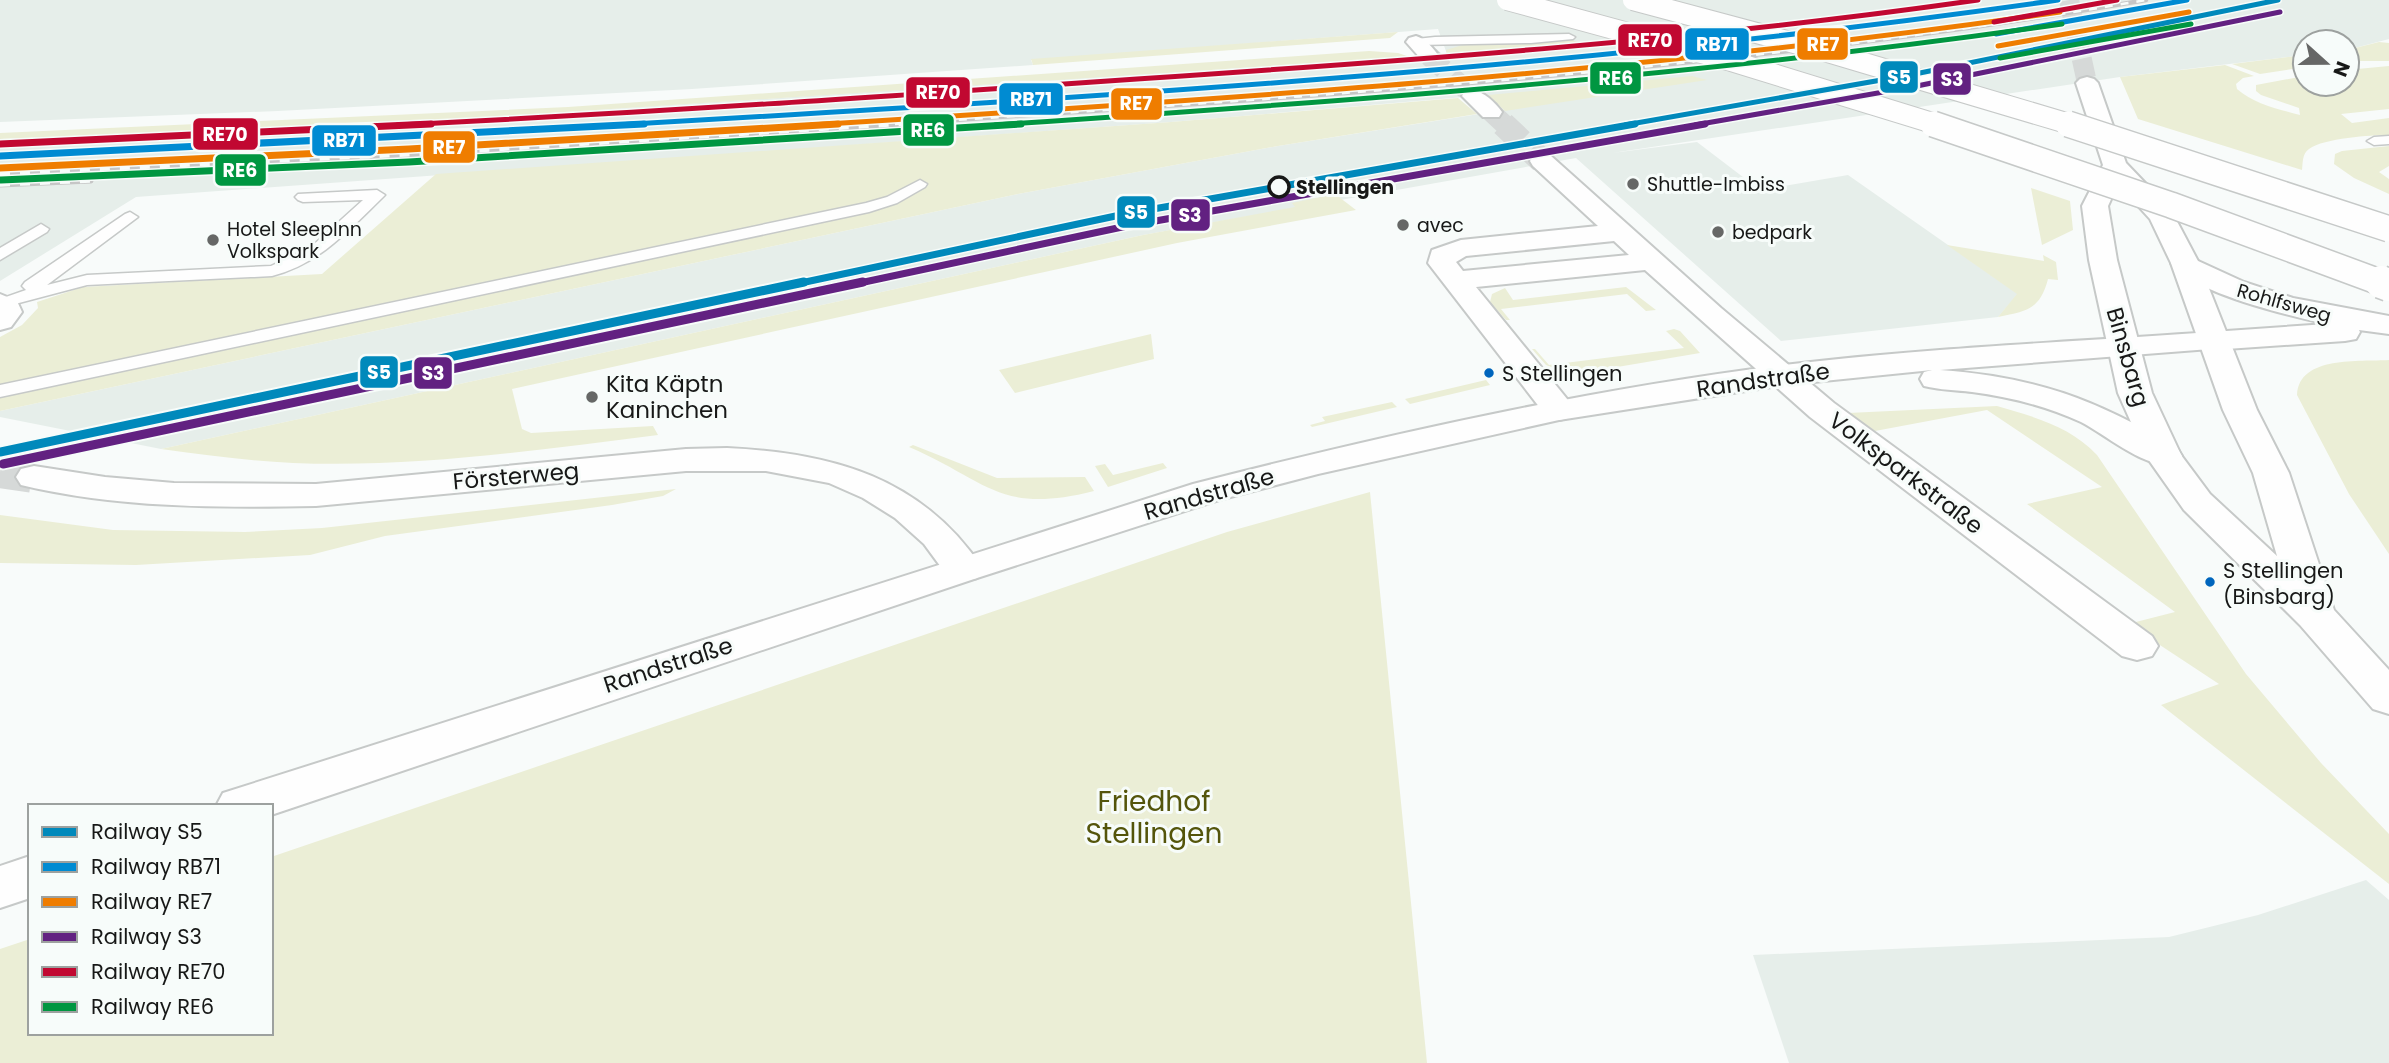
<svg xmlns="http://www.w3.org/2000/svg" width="2389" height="1063" font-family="Poppins,sans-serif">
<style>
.built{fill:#e6eeea}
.green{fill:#ebeed6}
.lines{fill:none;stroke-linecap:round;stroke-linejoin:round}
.street-tunnel-far2{stroke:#d6d9d8;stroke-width:20;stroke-dasharray:20 10;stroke-linecap:butt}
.street-tunnel-far1{stroke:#d6d9d8;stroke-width:25;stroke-dasharray:25 13;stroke-linecap:butt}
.street-tunnel{stroke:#d6d9d8;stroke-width:32;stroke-dasharray:32 17;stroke-linecap:butt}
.primary-tunnel{stroke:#d6d9d8;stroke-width:20;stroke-dasharray:20 10;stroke-linecap:butt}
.lane-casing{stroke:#c6c9c8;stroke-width:3}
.street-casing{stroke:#c6c9c8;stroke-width:4}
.secondary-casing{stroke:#c6c9c8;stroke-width:4}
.primary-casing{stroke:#c6c9c8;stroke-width:4}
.lane{fill:#fefefe;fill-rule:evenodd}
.street{fill:#fefefe;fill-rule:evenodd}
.secondary{fill:#fefefe;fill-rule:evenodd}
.primary{fill:#fefefe;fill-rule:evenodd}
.rail-far1-casing{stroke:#c6c6c6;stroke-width:4.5}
.rail-casing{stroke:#c6c6c6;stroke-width:5}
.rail-far1{stroke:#f7fcfa;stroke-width:2.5;stroke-dasharray:8;stroke-linecap:butt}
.rail{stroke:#f7fcfa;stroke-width:3.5;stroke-dasharray:10;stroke-linecap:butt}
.highway-bridge-far2-casing{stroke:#c6c9c8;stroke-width:22;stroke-linecap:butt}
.highway-bridge-far1-casing{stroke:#c6c9c8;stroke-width:28;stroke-linecap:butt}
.highway-bridge-casing{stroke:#c6c9c8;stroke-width:35;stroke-linecap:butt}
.highway-bridge-far2{stroke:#fefefe;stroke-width:20}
.highway-bridge-far1{stroke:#fefefe;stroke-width:25}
.highway-bridge{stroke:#fefefe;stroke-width:32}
.rail-1-far2-casing{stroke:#f7fcfa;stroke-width:8}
.rail-1-far1-casing{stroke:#f7fcfa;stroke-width:10}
.rail-1-casing{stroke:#f7fcfa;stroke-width:13}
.rail-2-far1-casing{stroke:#f7fcfa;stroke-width:8}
.rail-2-casing{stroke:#f7fcfa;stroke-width:10}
.rail-3-far1-casing{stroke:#f7fcfa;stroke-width:8}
.rail-3-casing{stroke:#f7fcfa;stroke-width:10}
.rail-4-far2-casing{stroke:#f7fcfa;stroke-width:8}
.rail-4-far1-casing{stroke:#f7fcfa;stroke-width:10}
.rail-4-casing{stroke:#f7fcfa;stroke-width:13}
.rail-5-far1-casing{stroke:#f7fcfa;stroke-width:8}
.rail-5-casing{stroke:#f7fcfa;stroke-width:10}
.rail-6-far1-casing{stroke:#f7fcfa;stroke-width:8}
.rail-6-casing{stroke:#f7fcfa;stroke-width:10}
.rail-1-far2{stroke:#0089bb;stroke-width:5}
.rail-1-far1{stroke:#0089bb;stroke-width:7}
.rail-1{stroke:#0089bb;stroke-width:9}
.rail-2-far1{stroke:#008bd2;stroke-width:5}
.rail-2{stroke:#008bd2;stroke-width:7}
.rail-3-far1{stroke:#ef7d00;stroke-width:5}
.rail-3{stroke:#ef7d00;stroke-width:7}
.rail-4-far2{stroke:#622181;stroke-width:5}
.rail-4-far1{stroke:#622181;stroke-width:7}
.rail-4{stroke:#622181;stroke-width:9}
.rail-5-far1{stroke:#c10831;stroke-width:5}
.rail-5{stroke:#c10831;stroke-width:7}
.rail-6-far1{stroke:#009641;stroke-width:5}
.rail-6{stroke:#009641;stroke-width:7}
.poi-dot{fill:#666766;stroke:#f7fcfa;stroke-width:2.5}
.stop-dot{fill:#f7fcfa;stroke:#171817;stroke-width:3.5}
.bus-dot{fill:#0065bd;stroke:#f7fcfa;stroke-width:2.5}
.labels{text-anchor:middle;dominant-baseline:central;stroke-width:6;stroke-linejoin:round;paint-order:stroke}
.far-poi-label{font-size:19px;fill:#171817;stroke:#f7fcfa;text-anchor:start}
.far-stop-label{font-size:19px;font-weight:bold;fill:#171817;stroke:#f7fcfa;text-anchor:start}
.far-street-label{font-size:19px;fill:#171817;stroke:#f7fcfa}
.bus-label{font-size:21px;fill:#171817;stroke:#f7fcfa;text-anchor:start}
.street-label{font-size:23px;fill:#171817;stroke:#f7fcfa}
.poi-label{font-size:23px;fill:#171817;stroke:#f7fcfa;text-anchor:start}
.near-park-label{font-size:28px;fill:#54550b;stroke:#f7fcfa}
.line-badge{stroke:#f7fcfa;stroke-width:2.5}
.badge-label{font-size:19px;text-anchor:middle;font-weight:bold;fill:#fff}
</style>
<rect width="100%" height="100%" fill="#f8fbfa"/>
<path class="built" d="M0 0H2389V39L2347 50V42H2305V55L2120 77 1612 153 1697 142 1760 190 1848 175 2018 294 1998 317 1781 341 1576 158 1143 235 161 449 0 417V411L1018 194 1278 146 1504 110 1488 95 1171 122 136 197 0 281V139L381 124 1447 54 1438 29 1031 60 1033 65 692 89 278 111 0 122Z
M2366 880 2389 900V1063H1789L1753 955 2169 937 2258 915Z"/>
<path class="green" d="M1398 32 1390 38 1033 65 1031 59Z
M1572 40 1583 44 1447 55 1446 50 1469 43 1535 44Z
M2379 42 2389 43V61H2347V50Z
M1369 51 1398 53 1410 57 381 124 0 139V133L568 107Z
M2305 55V67L2260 74 2232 64Z
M2225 65 2254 76 2243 78 2236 84 2237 89C2254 104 2278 109 2300 115L2299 108 2261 95 2256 91V85L2305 76V84H2347V70L2389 66V109L2341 114 2352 123 2389 118V135C2371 135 2324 138 2309 149 2302 154 2303 162 2302 170L2138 119 2120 77Z
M1692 76 1707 80 1505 111 1488 95Z
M1458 98 1477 114 1278 146 1018 194 0 411V337L22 325 38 308 37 302 83 287 322 274 436 174 1171 122Z
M2389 146V166L2379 172 2389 179V194L2354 178 2334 164 2335 154 2342 151Z
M2031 188 2070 201 2073 230 2042 245Z
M1335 194 1356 210 1177 243 512 389 522 429 531 433 653 426 658 435C538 450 415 468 293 463 248 461 205 455 161 449L1143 235 1295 207 1292 203Z
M1947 245 2044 261 2043 255 2056 262 2058 280 2048 279C2040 309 2028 311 1998 317L2017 294Z
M1626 287 1656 310 1646 311 1627 294 1501 309 1510 320H1506L1490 302 1492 294 1505 288 1513 300Z
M1674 329 1680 331 1700 353 1570 375 1546 365 1532 349H1535L1549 365 1684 348 1666 331Z
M1151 334 1154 359 1015 393 999 370Z
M2389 360V554L2349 494 2297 395C2299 355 2360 362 2389 360Z
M1486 380 1490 385 1410 404 1405 399Z
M1392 402 1397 407 1312 427 1310 425 1325 421 1322 417Z
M1997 406C2034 417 2070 426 2097 455L2246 674 2321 763 2389 834V884L2161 705 2219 684 2128 624 2175 612 2027 504 2102 487 1987 410 1875 431 1848 413Z
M913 445 997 478 1085 477 1094 491C999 515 988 481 909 447Z
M1163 463 1167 468 1108 487 1095 466 1105 464 1113 475Z
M676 489 663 496 612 505 385 536 310 555 136 565 0 563V515L113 530 245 532 322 528Z
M1370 492 1427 1063H0V949L30 939V1033H271V857L1227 532Z"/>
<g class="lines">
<path class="street-tunnel-far2" d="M1429 56 1473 96
M1491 112 1505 125"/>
<path class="street-tunnel-far1" d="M1503 124 1542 161"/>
<path class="street-tunnel" d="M0 472 34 477"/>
<path class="primary-tunnel" d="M2069 0 2087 83"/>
<g class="lane-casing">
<path id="lane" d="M1569 34 1575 37 1573 39 1531 43 1416 45 1410 42 1416 39 1435 37Z
M2389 136V144L2374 145 2367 141 2374 137Z
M920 180 927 184 925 187 897 203 869 212 0 397V385L866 203 887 197Z
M377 190 385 195 382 198C348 231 319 264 272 276L87 285 0 308V299L26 290 22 286 25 282 125 214 130 212 138 217 47 285 87 275 271 266 311 247 363 200 303 202 298 200 295 197 298 194Z
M41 224 49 229 47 232 0 260V248Z"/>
</g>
<g class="street-casing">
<path id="street" d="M1416 36C1426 39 1433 48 1439 56L1436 60H1422L1406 42 1409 38Z
M1473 90C1484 92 1495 102 1502 112L1499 117H1483L1462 96 1465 91Z
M1542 154 1551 156 1721 308 1834 403 2152 636 2158 646 2152 656 2137 660 2122 656 1810 417 1645 270 1476 287 1576 410 1571 417 1559 420 1547 417 1428 263 1432 250 1461 240 1598 226 1533 166 1530 161 1533 156ZM1614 241 1629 255 1463 271 1456 262 1466 256Z
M2185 255 2244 282 2293 298 2389 316V334L2359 330 2360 332 2356 339 2345 341 2212 350 2201 348 2196 341 2201 334 2212 332 2327 324C2291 316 2192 293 2171 263L2175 257Z
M0 294 17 301 22 312 11 327 0 330Z
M727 448C832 453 922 477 983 569L977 578 963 581 949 578 924 544 895 518 863 498 829 483 766 471H686L316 506C218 508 117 508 21 485L16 477 21 469 34 466 105 477 174 483 316 484 686 449Z"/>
</g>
<g class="secondary-casing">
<path id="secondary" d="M2212 332 2223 334 2228 341 2223 348 1940 370C2035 377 2096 399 2177 448L2182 456 2177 464C2147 471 2108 436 2081 422 2046 406 2010 397 1972 392 1956 390 1940 390 1924 386L1920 379 1924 372 1932 370 1784 385 1559 420 1318 474 1219 500 977 578 271 815V806H216L223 793 1193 484C1388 434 1585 390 1784 365 1926 348 2070 342 2212 332Z
M30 856V898L0 908V866Z"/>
</g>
<g class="primary-casing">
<path id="primary" d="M2087 77 2094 79 2098 83 2126 163 2171 210 2199 263 2257 410 2289 473 2334 610 2389 670V714L2373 709 2300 625 2184 510 2146 456 2118 393 2089 260 2082 206 2103 165 2076 83 2080 79ZM2118 184 2150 219 2171 263 2223 410 2253 473 2277 556 2210 494 2181 455 2152 393 2117 260 2108 206Z"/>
</g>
<use href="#lane" class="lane"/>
<use href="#street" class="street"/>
<use href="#secondary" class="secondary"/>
<use href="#primary" class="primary"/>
<g class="rail-far1-casing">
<path id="rail-far1" d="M879 125C1303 97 1727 72 2146 0"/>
</g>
<g class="rail-casing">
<path id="rail" d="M0 174 426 154 905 124
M0 185 91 181"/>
</g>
<use href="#rail-far1" class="rail-far1"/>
<use href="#rail" class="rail"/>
<g class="highway-bridge-far2-casing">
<path id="highway-bridge-far2" d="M1507 0 1731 61 1939 125
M1633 0 1824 51 2073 125"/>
</g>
<g class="highway-bridge-far1-casing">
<path id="highway-bridge-far1" d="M1933 124 2171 205 2385 284
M2068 124 2389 229"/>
</g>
<g class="highway-bridge-casing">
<path id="highway-bridge" d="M2381 282 2389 285"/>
</g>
<use href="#highway-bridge-far2" class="highway-bridge-far2"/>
<use href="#highway-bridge-far1" class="highway-bridge-far1"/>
<use href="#highway-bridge" class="highway-bridge"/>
<g class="rail-1-far2-casing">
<path id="rail-1-far2" d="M1625 125 1910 75 2278 0"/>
</g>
<g class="rail-1-far1-casing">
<path id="rail-1-far1" d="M796 284 1125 214 1635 124"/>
</g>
<g class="rail-1-casing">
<path id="rail-1" d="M0 452 804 282"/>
</g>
<g class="rail-2-far1-casing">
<path id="rail-2-far1" d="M1996 34 2187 0
M615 125C1097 97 1580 69 2058 0"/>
</g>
<g class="rail-2-casing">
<path id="rail-2" d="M0 156 644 124"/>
</g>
<g class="rail-3-far1-casing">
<path id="rail-3-far1" d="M1998 46 2189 12
M811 125C1229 99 1646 72 2060 12"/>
</g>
<g class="rail-3-casing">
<path id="rail-3" d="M0 168 409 149 838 124"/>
</g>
<g class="rail-4-far2-casing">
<path id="rail-4-far2" d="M1695 125 1912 87 2280 12"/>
</g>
<g class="rail-4-far1-casing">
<path id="rail-4-far1" d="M855 284 1127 226 1705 124"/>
</g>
<g class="rail-4-casing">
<path id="rail-4" d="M3 464 863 282"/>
</g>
<g class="rail-5-far1-casing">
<path id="rail-5-far1" d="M1994 22 2117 0
M397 125C644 113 891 96 1137 79 1418 60 1699 40 1978 0"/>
</g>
<g class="rail-5-casing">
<path id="rail-5" d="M0 144 431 124"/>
</g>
<g class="rail-6-far1-casing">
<path id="rail-6-far1" d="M2000 58 2191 24
M995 125C1352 101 1708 75 2062 24"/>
</g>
<g class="rail-6-casing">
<path id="rail-6" d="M1 180 409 162 1021 124"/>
</g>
<use href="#rail-1-far2" class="rail-1-far2"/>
<use href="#rail-1-far1" class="rail-1-far1"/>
<use href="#rail-1" class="rail-1"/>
<use href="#rail-2-far1" class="rail-2-far1"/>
<use href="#rail-2" class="rail-2"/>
<use href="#rail-3-far1" class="rail-3-far1"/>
<use href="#rail-3" class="rail-3"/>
<use href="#rail-4-far2" class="rail-4-far2"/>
<use href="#rail-4-far1" class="rail-4-far1"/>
<use href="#rail-4" class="rail-4"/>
<use href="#rail-5-far1" class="rail-5-far1"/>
<use href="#rail-5" class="rail-5"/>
<use href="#rail-6-far1" class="rail-6-far1"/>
<use href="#rail-6" class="rail-6"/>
</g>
<g class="poi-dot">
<circle cx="1633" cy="184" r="7"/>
<circle cx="1403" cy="225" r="7"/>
<circle cx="1718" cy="232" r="7"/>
<circle cx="213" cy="240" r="7"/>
<circle cx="592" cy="397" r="7"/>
</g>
<circle class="stop-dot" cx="1279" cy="187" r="10"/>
<g class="bus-dot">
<circle cx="1489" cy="373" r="6"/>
<circle cx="2210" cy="582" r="6"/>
</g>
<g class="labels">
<g class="far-poi-label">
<text x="1647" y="184">Shuttle-Imbiss</text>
<text x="1417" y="225">avec</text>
<text x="227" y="229">Hotel SleepInn<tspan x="227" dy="22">Volkspark</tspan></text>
<text x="1732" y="232">bedpark</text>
</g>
<g class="far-stop-label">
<text x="1296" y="187">Stellingen</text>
</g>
<g class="far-street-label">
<text transform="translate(2284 303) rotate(16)">Rohlfsweg</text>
</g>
<g class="bus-label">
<text x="1502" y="373">S Stellingen</text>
<text x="2223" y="570">S Stellingen<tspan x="2223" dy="26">(Binsbarg)</tspan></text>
</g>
<g class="street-label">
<text transform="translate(2128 357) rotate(74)">Binsbarg</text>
<text transform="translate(1763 380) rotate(-8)">Randstraße</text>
<text transform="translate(1906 473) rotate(37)">Volksparkstraße</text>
<text transform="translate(516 476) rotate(-5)">Försterweg</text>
<text transform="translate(1209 494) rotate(-16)">Randstraße</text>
<text transform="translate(668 665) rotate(-18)">Randstraße</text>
</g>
<g class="poi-label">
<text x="606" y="384">Kita Käptn<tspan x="606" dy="26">Kaninchen</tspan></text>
</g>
<g class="near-park-label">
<text x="1154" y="801">Friedhof<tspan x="1154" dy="32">Stellingen</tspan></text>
</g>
</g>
<g class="line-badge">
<rect x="1617" y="23" width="66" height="34" rx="7" fill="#c10831"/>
<rect x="1684" y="27" width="66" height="34" rx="7" fill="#008bd2"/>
<rect x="1796" y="27" width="53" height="34" rx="7" fill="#ef7d00"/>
<rect x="1879" y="60" width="40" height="34" rx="7" fill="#0089bb"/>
<rect x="1589" y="61" width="53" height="34" rx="7" fill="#009641"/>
<rect x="1932" y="62" width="40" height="34" rx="7" fill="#622181"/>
<rect x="905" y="76" width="66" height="33" rx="7" fill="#c10831"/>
<rect x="998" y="82" width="66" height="34" rx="7" fill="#008bd2"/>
<rect x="1110" y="87" width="53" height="34" rx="7" fill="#ef7d00"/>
<rect x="902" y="113" width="53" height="34" rx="7" fill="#009641"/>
<rect x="192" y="117" width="67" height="34" rx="7" fill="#c10831"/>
<rect x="311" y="124" width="66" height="33" rx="7" fill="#008bd2"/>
<rect x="422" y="130" width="54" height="34" rx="7" fill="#ef7d00"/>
<rect x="214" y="153" width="53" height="34" rx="7" fill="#009641"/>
<rect x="1116" y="195" width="40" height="34" rx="7" fill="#0089bb"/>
<rect x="1170" y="198" width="41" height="34" rx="7" fill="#622181"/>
<rect x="359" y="355" width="40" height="34" rx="7" fill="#0089bb"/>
<rect x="413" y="356" width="40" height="34" rx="7" fill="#622181"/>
</g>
<g class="badge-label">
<text x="1650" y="47">RE70</text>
<text x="1717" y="51">RB71</text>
<text x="1823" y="51">RE7</text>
<text x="1899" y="84">S5</text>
<text x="1616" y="85">RE6</text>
<text x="1952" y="86">S3</text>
<text x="938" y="99">RE70</text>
<text x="1031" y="106">RB71</text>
<text x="1136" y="110">RE7</text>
<text x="928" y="137">RE6</text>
<text x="225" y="141">RE70</text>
<text x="344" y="147">RB71</text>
<text x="449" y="154">RE7</text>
<text x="240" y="177">RE6</text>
<text x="1136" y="219">S5</text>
<text x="1190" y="222">S3</text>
<text x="379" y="379">S5</text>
<text x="433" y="380">S3</text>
</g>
<rect x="28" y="804" width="245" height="231" fill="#f7fcfa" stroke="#9da19f" stroke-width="2"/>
<rect x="42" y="827" width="35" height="10" fill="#0089bb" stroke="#9da19f" stroke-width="2"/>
<text x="91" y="839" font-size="21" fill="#171817">Railway S5</text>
<rect x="42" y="862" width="35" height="10" fill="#008bd2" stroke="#9da19f" stroke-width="2"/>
<text x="91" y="874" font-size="21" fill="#171817">Railway RB71</text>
<rect x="42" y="897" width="35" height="10" fill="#ef7d00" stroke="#9da19f" stroke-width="2"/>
<text x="91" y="909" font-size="21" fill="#171817">Railway RE7</text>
<rect x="42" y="932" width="35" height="10" fill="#622181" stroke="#9da19f" stroke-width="2"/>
<text x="91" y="944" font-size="21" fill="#171817">Railway S3</text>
<rect x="42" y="967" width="35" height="10" fill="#c10831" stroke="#9da19f" stroke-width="2"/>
<text x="91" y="979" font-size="21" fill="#171817">Railway RE70</text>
<rect x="42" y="1002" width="35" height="10" fill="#009641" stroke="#9da19f" stroke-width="2"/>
<text x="91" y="1014" font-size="21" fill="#171817">Railway RE6</text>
<g transform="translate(2326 63) rotate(111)"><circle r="33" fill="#f7fcfa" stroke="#9da19f" stroke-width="2"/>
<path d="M0-5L12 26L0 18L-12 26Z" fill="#666766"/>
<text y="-10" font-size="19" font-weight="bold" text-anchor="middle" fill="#171817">N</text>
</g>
</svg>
